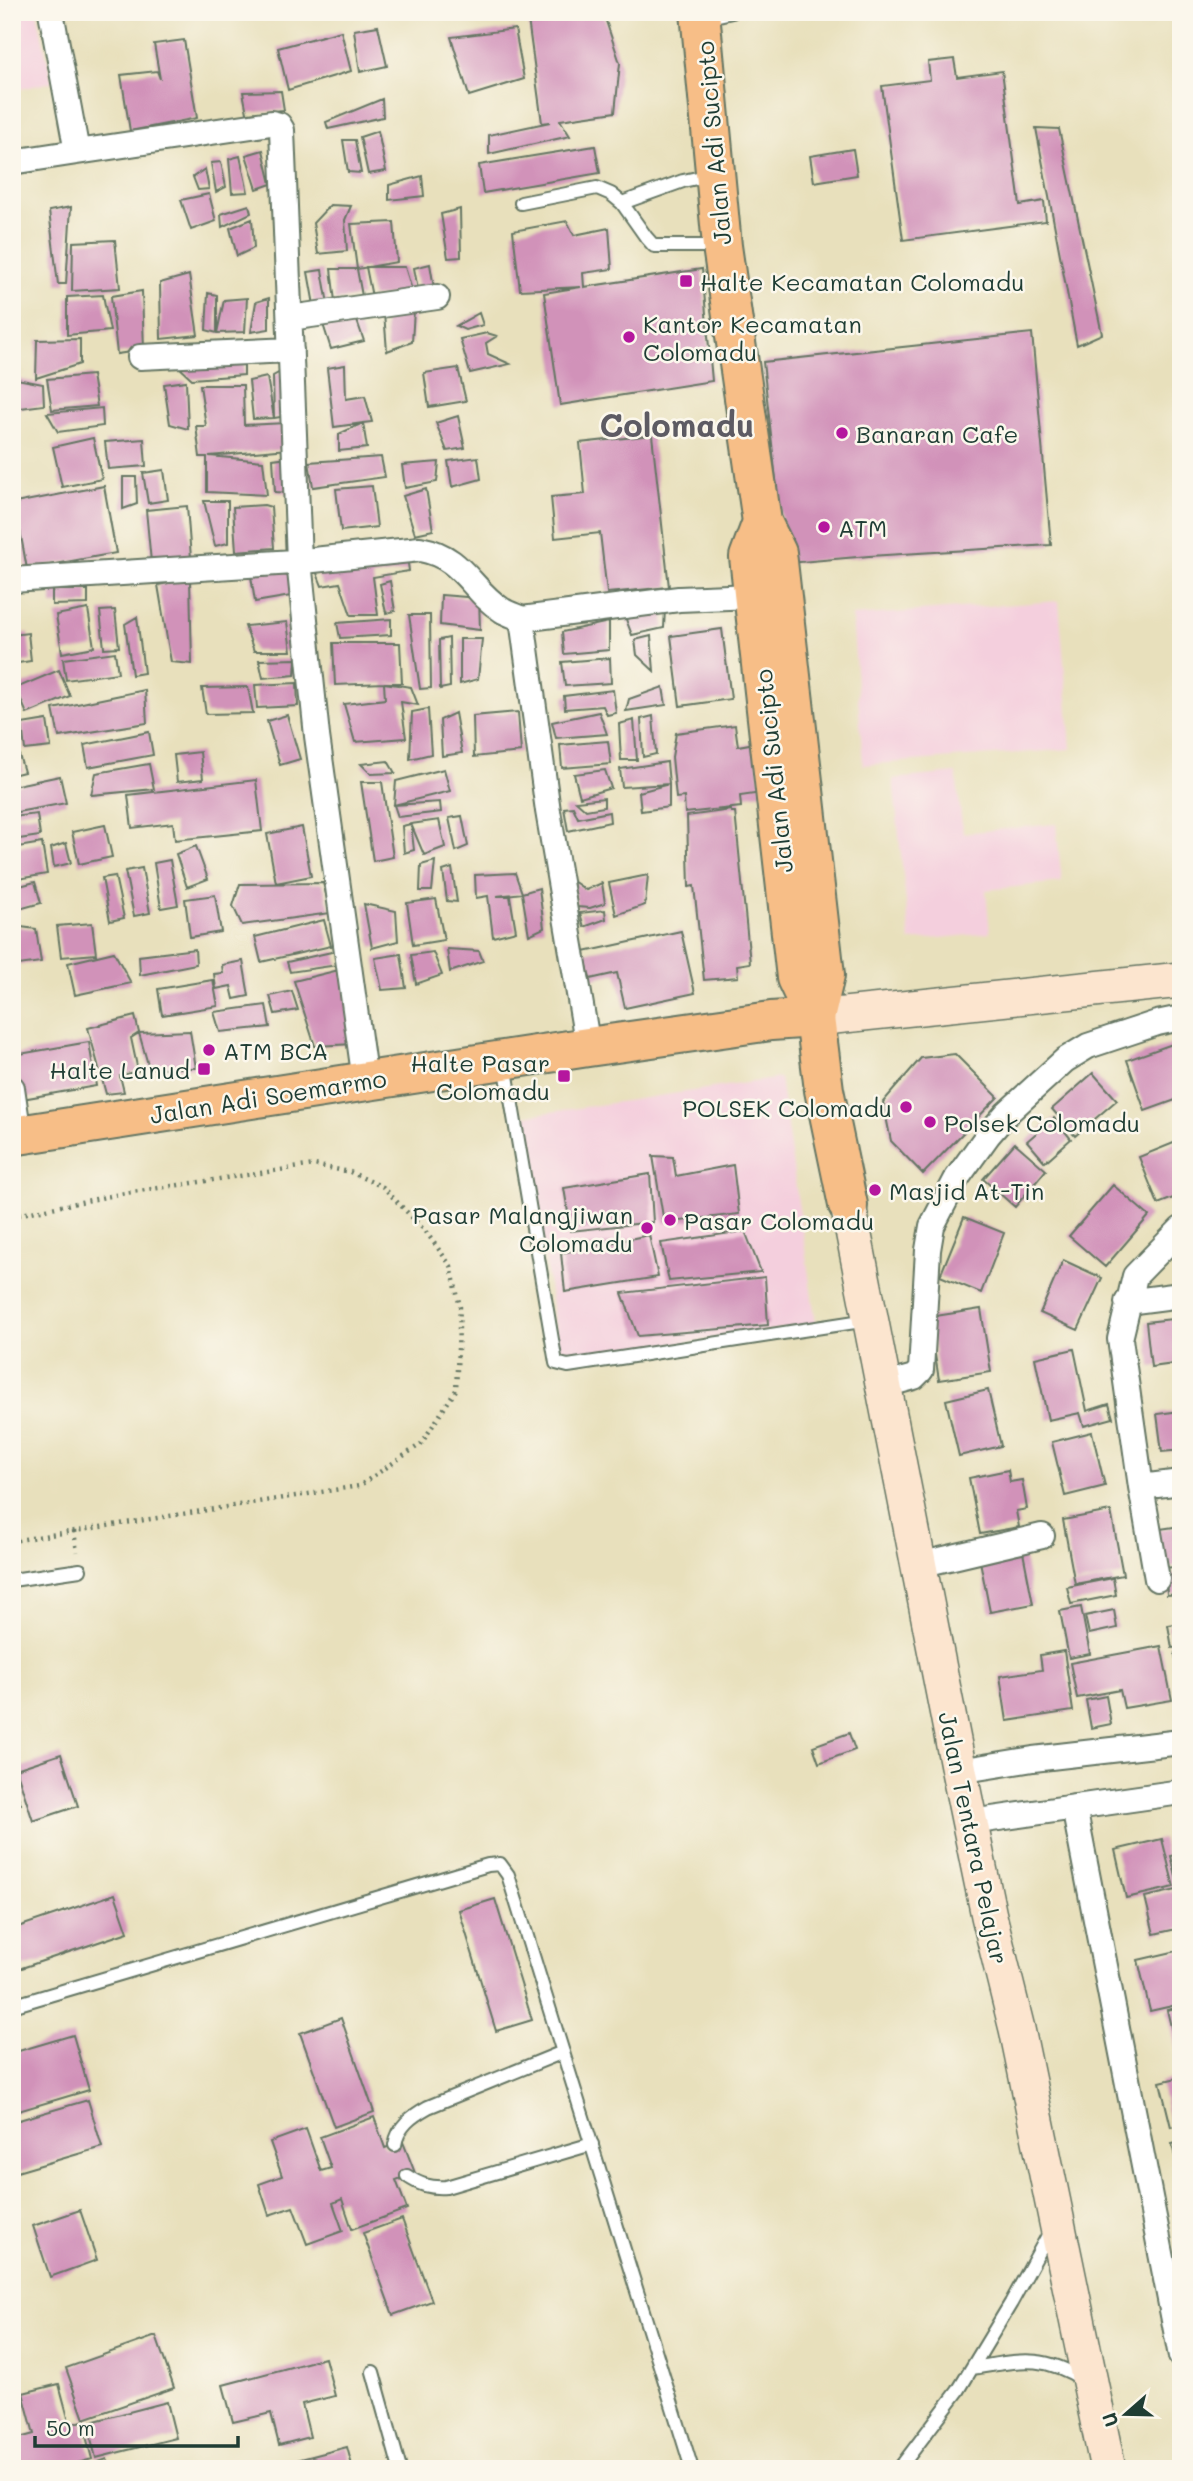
<svg xmlns="http://www.w3.org/2000/svg" width="1193" height="2481" font-family="Mali,sans-serif">
<style>
.built{fill:#f4cfdd}
.building{fill:#d192b9}
.lines{fill:none;stroke-linecap:round;stroke-linejoin:round}
.lane-casing{stroke:#657664;stroke-width:16}
.street-casing{stroke:#657664;stroke-width:28}
.secondary-casing{stroke:#657664;stroke-width:38}
.primary-casing{stroke:#657664;stroke-width:42}
.highway-casing{stroke:#657664;stroke-width:42}
.path{stroke:#657664;stroke-width:4.5;stroke-dasharray:2 5;stroke-linecap:butt}
.lane{stroke:#fff;stroke-width:12}
.street{stroke:#fff;stroke-width:24}
.secondary{stroke:#fce5cf;stroke-width:35}
.primary{stroke:#f7be87;stroke-width:38}
.highway{stroke:#f7be87;stroke-width:38}
.poi-dot{fill:#b5179e;stroke:#fbf7ec;stroke-width:2.5}
.labels{text-anchor:middle;dominant-baseline:central;stroke-width:5;stroke-linejoin:round;paint-order:stroke}
.street-label{font-size:24px;fill:#1f3d34;stroke:#fbf7ec}
.poi-label{font-size:24px;fill:#1f3d34;stroke:#fbf7ec;text-anchor:start}
.district-label{font-size:32px;font-weight:bold;fill:#5d5b63;stroke:#fbf7ec}
</style>
<rect width="100%" height="100%" fill="#fbf7ec"/>
<filter id="ink" filterUnits="userSpaceOnUse"><feTurbulence type="fractalNoise" baseFrequency=".0143" numOctaves="2"/><feDisplacementMap in="SourceGraphic" scale="14" xChannelSelector="R" yChannelSelector="G"/><feConvolveMatrix kernelMatrix="1 2 1 2 8 2 1 2 1" color-interpolation-filters="sRGB"/></filter>
<filter id="wash" filterUnits="userSpaceOnUse"><feTurbulence type="fractalNoise" baseFrequency=".00686" numOctaves="4" result="noise"/><feDisplacementMap in="SourceGraphic" scale="28" xChannelSelector="R" yChannelSelector="G"/><feGaussianBlur stdDeviation="1.57" result="paint"/><feColorMatrix in="noise" values="0 0 0 0 0 0 0 0 0 0 0 0 0 0 0 0 0 1.4 0 .05"/><feComposite in="paint" operator="in"/></filter>
<g filter="url(#wash)">
<rect width="100%" height="100%" fill="#e8e0bc"/>
<path class="built" d="M12 12H37L52 82 12 91Z
M1059 601 1071 749 863 765 852 616Z
M956 773 963 833 1056 824 1062 882 986 890 990 933 910 941 893 779Z
M780 1078 816 1324 560 1361 524 1116Z"/>
<g id="blocks">
<path class="building" d="M527 12H603L620 63 615 112 560 120 570 136 489 154V135L550 122 542 123Z
M378 26 387 66 360 72 354 30Z
M515 29 524 79 469 96 451 37Z
M341 31 351 71 288 90 278 48Z
M184 40 197 118 130 131 121 75 157 71 160 79 154 44Z
M954 59 957 77 1002 71 1020 205 1044 201 1046 221 903 240 882 86 930 80 928 62Z
M281 91 284 110 247 113 243 92Z
M382 99 383 117 328 129 326 122Z
M1036 128 1059 129 1102 334 1077 345Z
M378 131 386 171 368 174 360 137Z
M343 140H355L361 173 348 172Z
M595 146 600 173 483 193 479 165Z
M853 149 857 175 814 182 810 156Z
M263 150 271 184 257 189 246 155Z
M240 156 248 192 232 193 229 159Z
M221 162 226 187 216 192 211 163Z
M205 169 209 189 198 190 193 177Z
M422 176 424 196 389 200V185Z
M209 194 216 221 191 230 181 200Z
M249 205 251 213 222 227 221 214Z
M330 205 351 206 345 220 347 251 318 254 313 223Z
M71 207 66 284H58L49 211Z
M460 209 461 257 448 258 441 214Z
M252 219 254 248 237 256 230 228Z
M567 221 574 235 609 228 612 269 583 273 584 287 702 269 712 381 560 405 544 293 581 287 520 290 513 231Z
M394 222 397 262 357 269 362 296 335 301 331 269H357L351 224Z
M115 240 120 288 72 291 73 242Z
M430 264 434 288 418 290 414 268Z
M366 267H405L413 293 372 297Z
M322 270 328 304 314 305 308 272Z
M189 275 198 335 161 339 160 283Z
M142 291 144 350 117 354 111 296Z
M208 293 217 295V333L224 300 247 298 245 332 217 333 206 330Z
M103 295 110 331 67 335V297Z
M269 298V329L251 332 256 302Z
M414 310 412 342 387 351 384 313Z
M479 313 483 325 465 330 456 326Z
M355 315 364 341 331 349 322 321Z
M487 333 497 336 486 343 488 354 510 364 470 373 460 339Z
M1032 333 1051 545 869 556 789 563 778 498 763 362Z
M80 339V364L36 378 37 340Z
M244 359V375L192 379 179 367Z
M345 365 346 399 365 396 372 422 363 423 367 448 339 451V434L363 423 334 427 327 368Z
M458 368 466 401 429 407 424 373Z
M282 371 287 416 274 418 273 376Z
M92 375 97 406 52 410 47 379Z
M267 377 274 418 253 419 249 381Z
M17 379 43 384 44 405 13 409Z
M186 381 188 429 170 424 164 384Z
M200 385H243L244 425 286 423 288 449 209 456 263 461 267 495 207 492V457H200L196 426H206Z
M102 408 103 426 58 432 47 413Z
M458 416 465 448 447 451 436 423Z
M652 435 669 587 607 593 600 533 555 538 551 497 585 494 580 443Z
M93 438 102 479 62 487 53 447Z
M144 439 146 466 108 469 105 442Z
M289 457V493L275 492 273 459Z
M381 457 385 477 313 487 309 462Z
M478 457 481 479 452 487 448 461Z
M439 462 437 482 405 488 402 465Z
M164 470 168 500 148 503 143 473Z
M123 477H136L137 504 123 509Z
M104 486 116 553 27 569 15 503Z
M372 486 377 527 341 531 336 489Z
M426 489 433 530 415 534 403 496Z
M204 501H228V543L215 546Z
M264 505 271 507 274 548 236 551 233 507Z
M187 506 191 558 151 562 146 510Z
M407 556 409 571 373 577 378 615H351L340 583 322 586 315 568Z
M292 563 297 595 255 602 250 570Z
M190 579 192 664 171 662 158 585Z
M390 581 395 611 386 613 380 584Z
M52 590H88V604L52 605Z
M441 595 479 598 480 630 440 625Z
M88 609 94 647 62 653 56 615Z
M665 609 664 628 632 635 624 614Z
M115 610 119 647 104 648 100 611Z
M409 615H430L431 688 420 689Z
M137 617 144 673 132 675 125 624Z
M391 619V635L340 638 337 623Z
M287 622 291 651H254L245 626Z
M609 622V650L564 654 562 632Z
M722 629 731 699 680 706 671 636Z
M28 633 31 661 12 664V635Z
M651 636 654 671 637 655 635 640Z
M449 638 450 687 440 689 439 640Z
M460 639H482L478 679 460 684Z
M333 643H400L402 683H384L411 687 418 705 401 702 406 738 355 742 344 704 385 699 384 683 335 685Z
M115 652 118 673 66 680 63 659Z
M610 658 611 683 565 686 562 662Z
M296 659 295 675 263 678 259 660Z
M59 670 70 696 27 714 16 688Z
M297 683 298 706 257 708 255 685Z
M248 687 253 713 206 714 202 688Z
M663 687 666 705 626 711 629 699Z
M145 690 147 723 59 737 53 709Z
M613 690 616 713 607 715 603 706 565 709 564 696Z
M428 709 431 754 410 759 412 712Z
M518 712 521 752 474 757 473 716Z
M599 712 607 734 556 738 552 722Z
M455 713 462 753 442 756 440 720Z
M287 715 300 759 280 765 267 721Z
M653 716 656 754 643 757 641 719Z
M47 720 51 747 25 750 22 724Z
M634 720 637 760H621L619 724Z
M735 725 738 746 755 743 762 793 740 796 741 807 685 813 684 797 676 798 672 757 676 733Z
M149 732 153 755 88 767 84 745Z
M608 741 611 764 562 768 560 745Z
M17 748 24 772 12 775V749Z
M200 752 203 779 177 782 174 755Z
M388 761 395 773 371 774 361 764Z
M667 762 669 784V807L641 811 639 792 669 784 622 787 620 769Z
M149 764 154 789 91 795 96 773Z
M444 769 450 791 394 805 396 781Z
M605 770 611 788 580 797 574 774Z
M60 776 66 803 12 813V786Z
M256 780 262 831 175 840 173 823 132 828 128 795Z
M361 782H382L393 857 373 861Z
M604 798V807L586 810 576 801Z
M440 802 441 812 398 817 394 805Z
M573 807 578 818 609 812 610 822 568 831 564 808Z
M731 810V812H735L750 963 737 965 738 977 704 980 694 886 689 887 687 816Z
M37 814 40 836 12 840V817Z
M462 816 468 846 456 851 449 818Z
M439 820 445 847 424 855 411 824 414 850 404 853 402 826 411 824Z
M105 825 112 857 79 864 72 832Z
M302 827 311 876 276 883 267 834Z
M42 843 47 874 12 880V848Z
M66 843 71 863 54 867 51 848Z
M196 846 208 879 187 887 176 854Z
M170 860 178 905 161 908 154 863Z
M435 861 432 891H420L421 865Z
M142 868 150 913 134 916 125 871Z
M452 868 457 902 447 901 443 871Z
M515 873 522 893 539 888 544 928 529 935 522 893 497 896H510L516 931 493 937 488 896 476 898 475 875Z
M648 875 645 905 616 915 609 883Z
M115 876 124 918 110 921 102 878Z
M573 881 586 890 602 883 605 903 590 908 577 907Z
M35 882 41 903 12 911V888Z
M323 883 331 913 242 925 233 906 240 884Z
M215 895 221 932 190 937 185 899Z
M436 899 444 940 413 945 407 903Z
M364 904 396 911 398 941 372 948Z
M605 910 606 919 584 927 580 913Z
M324 920 331 946 261 962 255 937Z
M92 923 96 954 61 957 57 926Z
M13 926 36 929 41 962 19 965Z
M681 931 695 993 625 1008 617 973 590 979 584 952Z
M195 949 196 964 140 975 139 956Z
M447 949 479 951 483 961 450 972Z
M336 951 338 965 290 972 287 962Z
M114 952 131 983 75 995 68 963Z
M433 952 442 975 416 984 411 955Z
M401 954 406 988 382 990 375 958Z
M243 961 249 996 234 999 231 986 216 989 214 974 223 973 222 965Z
M343 969 354 1044 315 1046 294 981Z
M213 980 218 1006 162 1015 158 989Z
M292 991 298 1010 275 1014 270 996Z
M266 1005 270 1027 220 1032 214 1012Z
M135 1016 139 1033 190 1031 196 1068H149L139 1033 131 1038 138 1071 120 1076 124 1092 106 1094 88 1028Z
M1181 1041V1098L1145 1111 1127 1060Z
M89 1042 96 1086 22 1099 14 1055Z
M955 1054 998 1097 923 1174 891 1141 883 1102 921 1058Z
M1093 1073 1117 1100 1075 1136 1052 1109Z
M1054 1118 1071 1139 1045 1162 1027 1141Z
M1181 1140V1195L1158 1204 1139 1157Z
M1015 1143 1046 1170 1015 1207 983 1179Z
M653 1156 673 1157 676 1176 733 1165 739 1214 664 1223Z
M650 1174 653 1222 571 1231 564 1188Z
M1113 1185 1149 1216 1105 1267 1069 1236Z
M964 1217 1004 1233 981 1293 940 1276Z
M745 1231 761 1272 669 1281 661 1243Z
M649 1235 658 1277 565 1292 561 1253Z
M1063 1260 1102 1278 1078 1330 1040 1313Z
M765 1277 768 1325 638 1336 622 1293Z
M981 1309 991 1372 939 1380 929 1317Z
M1181 1318V1363L1151 1367 1146 1322Z
M1074 1349 1087 1411 1109 1404 1113 1418 1084 1426 1080 1413 1048 1420 1035 1358Z
M988 1390 1001 1446 959 1456 946 1400Z
M1181 1411V1450L1162 1452 1157 1414Z
M1092 1432 1105 1486 1065 1496 1052 1442Z
M1008 1470 1010 1482 1022 1480 1027 1509 1016 1511 1019 1527 980 1534 969 1478Z
M1111 1511 1123 1575 1075 1584 1063 1520Z
M1181 1526V1566L1159 1569 1153 1530Z
M1022 1547 1033 1604 990 1612 979 1556Z
M1181 1574V1594L1167 1595 1166 1575Z
M1113 1578 1116 1595 1071 1604 1067 1587Z
M1081 1607 1090 1654 1069 1658 1060 1611Z
M1114 1610 1117 1628 1089 1634 1085 1616Z
M1181 1623V1647L1172 1648 1168 1625Z
M1161 1646 1172 1700 1124 1708 1120 1690 1077 1698 1070 1663Z
M1064 1651 1073 1711 1007 1721 1000 1676 1042 1670 1040 1655Z
M1181 1652V1679H1179L1175 1653Z
M1106 1696 1111 1724 1091 1728 1086 1700Z
M849 1733 855 1750 819 1763 813 1746Z
M61 1754 78 1806 33 1821 16 1769Z
M12 1781 21 1804 12 1807Z
M1162 1839 1174 1887 1126 1898 1115 1850Z
M1181 1854V1884L1178 1885 1171 1856Z
M1181 1889V1928L1154 1934 1145 1897Z
M115 1894 128 1932 13 1971 19 1989 12 1991V1929Z
M495 1899 532 2020 496 2031 459 1910Z
M1181 1950V2004L1150 2011 1138 1960Z
M1181 2007V2065H1180L1167 2010Z
M341 2018 374 2112 334 2127 300 2033Z
M73 2035 89 2090 12 2113V2053Z
M1181 2077V2125L1171 2127 1160 2082Z
M88 2100 102 2147 17 2172 12 2156V2122Z
M374 2117 385 2148 403 2142 415 2173 396 2180 407 2209 352 2229 342 2199 333 2203 343 2231 307 2244 293 2207 269 2215 259 2184 282 2176 270 2142 306 2129 321 2171 331 2168 320 2137Z
M1181 2142V2178H1180L1172 2144Z
M80 2210 97 2260 50 2277 33 2226Z
M402 2219 432 2301 393 2315 363 2233Z
M156 2336 174 2388 84 2419 66 2368Z
M325 2358 335 2396 302 2404 310 2437 279 2445 271 2413 233 2422 223 2385Z
M59 2384 70 2425 82 2421 92 2459 57 2469H12V2440L34 2434 23 2393Z
M167 2402 176 2438 96 2458 87 2423Z
M347 2447 353 2469H279L278 2465Z
M107 2459 111 2469H85L84 2467Z"/>
</g>
</g>
<g filter="url(#ink)">
<use href="#blocks" fill-opacity="0" stroke="#657664" stroke-width="2"/>
<g class="lines">
<g class="lane-casing">
<path id="lane" d="M705 18 732 12
M521 203 597 188 611 194 622 203 646 237 654 246H718
M622 203 683 181 711 175
M505 1064 556 1363 568 1366 868 1320
M12 1580 80 1570
M12 2006 488 1865 500 1864 508 1875 692 2469
M395 2145C398 2126 412 2116 428 2107L563 2052
M407 2176C420 2185 430 2188 446 2187L592 2144
M972 2368C1019 2361 1041 2353 1084 2380
M373 2372 400 2469
M899 2469 958 2391 1011 2303 1051 2230"/>
</g>
<g class="street-casing">
<path id="street" d="M51 12 77 152 271 123 279 125 282 130 299 561 317 736 365 1081
M12 162 77 152
M290 318 437 297
M140 357 291 350
M12 580 294 562 420 549C464 557 470 590 502 610 508 614 516 616 522 619L679 599 753 596
M522 619 548 811 588 1047
M12 1088 19 1135
M1181 1229 1135 1276 1120 1339 1141 1487 1181 1482
M1127 1302 1181 1295
M885 1385 914 1377 921 1370 928 1250 932 1226 957 1178 988 1135 1007 1113 1065 1060 1088 1046 1157 1023 1181 1018
M1141 1487 1157 1579
M919 1565 1042 1536
M959 1771 1033 1759 1181 1742
M1074 1807 1181 2356
M971 1822 1181 1792"/>
</g>
<g class="secondary-casing">
<path id="secondary" d="M815 1018 1181 980
M848 1205 959 1771 989 1916 1017 2029 1108 2469"/>
</g>
<g class="primary-casing">
<path id="primary" d="M815 1018 824 1090 848 1205"/>
</g>
<g class="highway-casing">
<path id="highway" d="M700 12 722 246 762 522 777 553 825 975 815 1018
M762 522 749 557 796 978 815 1018
M12 1136 588 1047 771 1021 815 1018"/>
</g>
<path class="path" d="M12 1216 125 1193 314 1165 350 1172 383 1187 426 1232 451 1266 460 1307 456 1390 421 1444 359 1486 12 1541
M74 1531 77 1552"/>
<use href="#lane" class="lane"/>
<use href="#street" class="street"/>
<use href="#secondary" class="secondary"/>
<use href="#primary" class="primary"/>
<use href="#highway" class="highway"/>
</g>
</g>
<g class="poi-dot">
<rect x="679" y="274" width="14" height="14" rx="3.5"/>
<circle cx="629" cy="337" r="7"/>
<circle cx="842" cy="433" r="7"/>
<circle cx="824" cy="527" r="7"/>
<circle cx="209" cy="1050" r="7"/>
<rect x="197" y="1062" width="14" height="14" rx="3.5"/>
<rect x="557" y="1069" width="14" height="14" rx="3.5"/>
<circle cx="906" cy="1107" r="7"/>
<circle cx="930" cy="1122" r="7"/>
<circle cx="875" cy="1190" r="7"/>
<circle cx="670" cy="1220" r="7"/>
<circle cx="647" cy="1228" r="7"/>
</g>
<g class="labels">
<g class="street-label">
<text transform="translate(713 143) rotate(-95)">Jalan Adi Sucipto</text>
<text transform="translate(773 771) rotate(-96)">Jalan Adi Sucipto</text>
<text transform="translate(268 1096) rotate(-9)">Jalan Adi Soemarmo</text>
<text transform="translate(974 1838) rotate(78)">Jalan Tentara Pelajar</text>
</g>
<g class="poi-label">
<text x="700" y="281">Halte Kecamatan Colomadu</text>
<text x="643" y="323">Kantor Kecamatan<tspan x="643" dy="28">Colomadu</tspan></text>
<text x="856" y="433">Banaran Cafe</text>
<text x="838" y="527">ATM</text>
<text x="223" y="1050">ATM BCA</text>
<text x="550" y="1062" text-anchor="end">Halte Pasar<tspan x="550" dy="28">Colomadu</tspan></text>
<text x="190" y="1069" text-anchor="end">Halte Lanud</text>
<text x="892" y="1107" text-anchor="end">POLSEK Colomadu</text>
<text x="944" y="1122">Polsek Colomadu</text>
<text x="889" y="1190">Masjid At-Tin</text>
<text x="633" y="1214" text-anchor="end">Pasar Malangjiwan<tspan x="633" dy="28">Colomadu</tspan></text>
<text x="684" y="1220">Pasar Colomadu</text>
</g>
<g class="district-label">
<text x="677" y="424">Colomadu</text>
</g>
</g>
<rect width="1193" height="2481" fill="none" stroke="#fbf7ec" stroke-width="42"/>
<g transform="translate(1126 2414) rotate(250)" stroke="#fbf7ec" stroke-width="5" paint-order="stroke">
<path d="M0-5L12 26L0 18L-12 26Z" fill="#1f3d34"/>
<text y="-10" font-size="19" font-weight="bold" text-anchor="middle" fill="#1f3d34">U</text>
</g>
<path d="M35 2436v10h203v-10" fill="none" stroke="#1f3d34" stroke-width="3.5"/>
<text x="46" y="2436" font-size="21" fill="#1f3d34" stroke="#fbf7ec" stroke-width="5" paint-order="stroke">50 m</text>
</svg>
